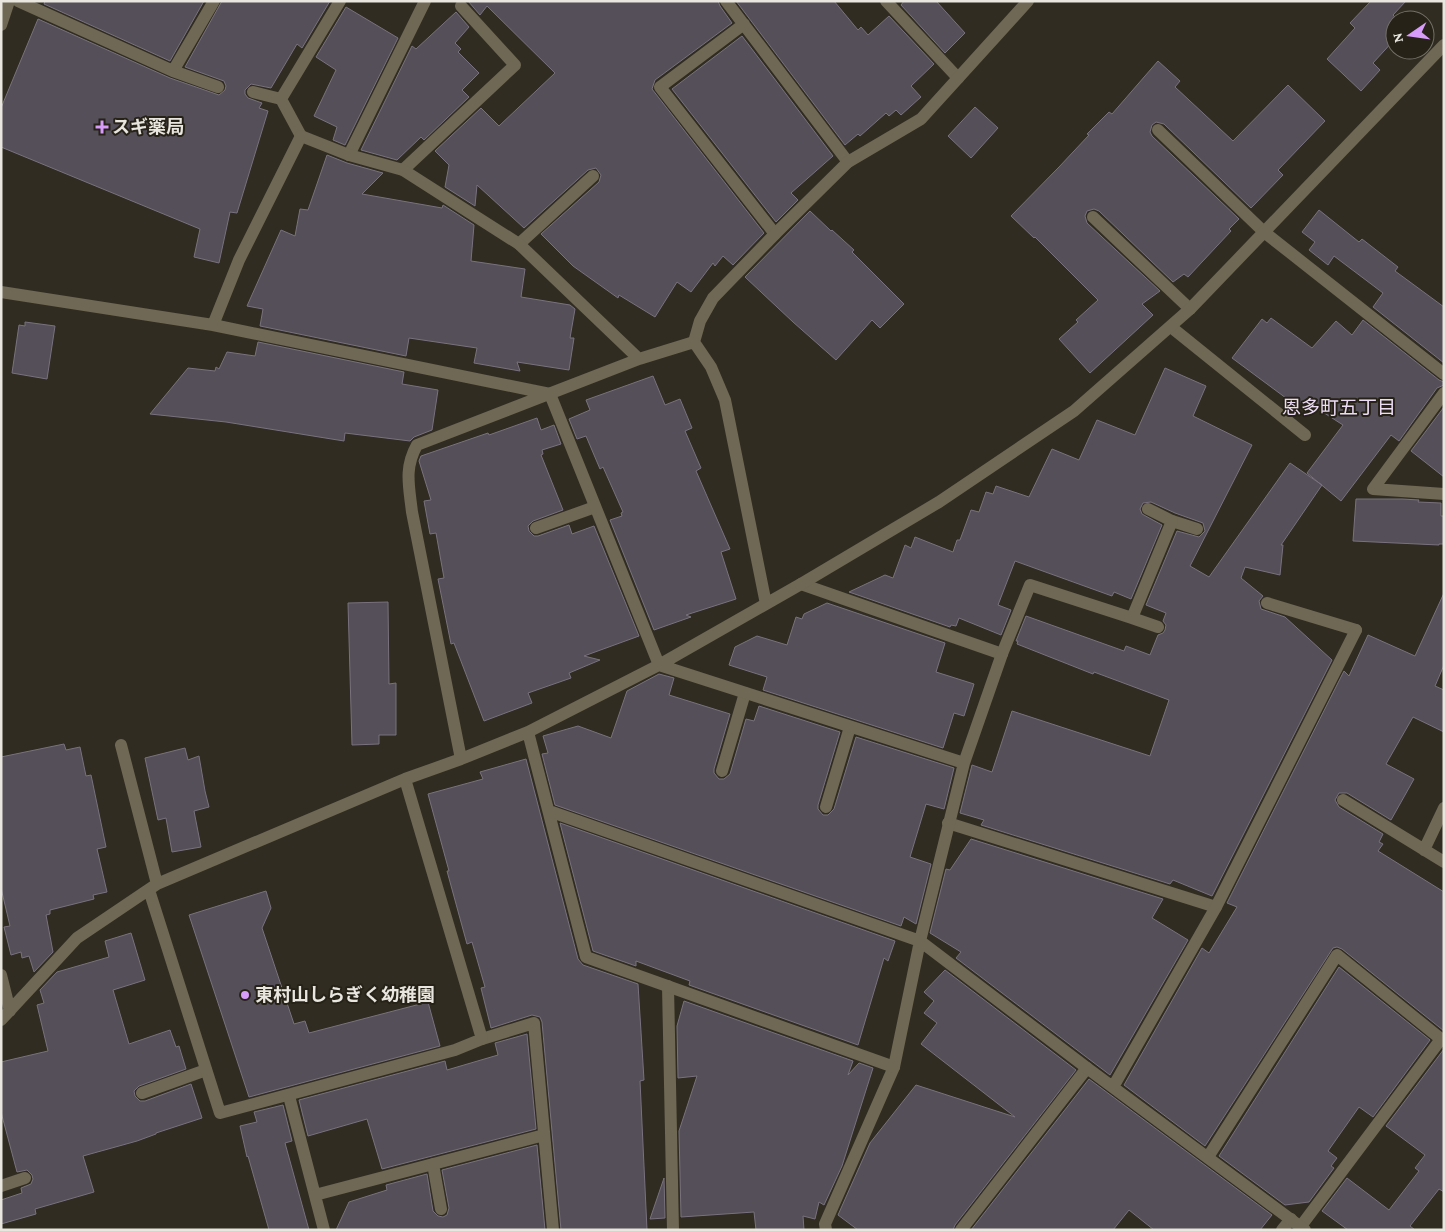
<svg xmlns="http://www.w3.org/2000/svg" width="1445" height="1231" font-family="'Crimson Pro','Noto Sans JP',serif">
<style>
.building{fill:#554f59;stroke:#79727e}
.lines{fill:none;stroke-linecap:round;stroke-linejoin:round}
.service{stroke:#6e6854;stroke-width:12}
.minor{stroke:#6e6854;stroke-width:12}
.tertiary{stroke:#6e6854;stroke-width:12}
.poi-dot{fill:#d79bf9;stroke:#262218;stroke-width:2}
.labels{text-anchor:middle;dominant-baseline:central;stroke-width:4;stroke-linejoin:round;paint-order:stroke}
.poi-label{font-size:18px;font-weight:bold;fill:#e8e6df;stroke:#262218;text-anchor:start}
.neighbourhood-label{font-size:19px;fill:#ecdcf6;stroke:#262218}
</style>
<rect width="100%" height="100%" fill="#302c21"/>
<path class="building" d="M45 1H204L170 61 44 4Z
M222 1H330L302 48 297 44 271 88 251 84 245 90V94L248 98 262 103 259 108 268 111 237 213 230 212 219 263 194 257 200 229 1 147V108L38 19 170 78 219 95 225 90 226 86 224 81 185 67Z
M468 1H718L720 6 732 23 655 80 652 89 764 233 733 265 723 256 715 266 713 263 691 292 677 282 655 317 619 295 618 298 573 266 541 234 599 182 601 175 596 168 588 170 524 228 477 185 475 206 445 187 449 165 435 151 481 108 499 126 555 73 487 6 480 15Z
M736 1H834L858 30 861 27 868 35 889 16 934 64 911 86 921 97 901 115 896 110 889 116 886 113 860 136 858 134 845 145Z
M904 1H936L965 33 945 53 901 5Z
M1371 1H1406L1393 15 1395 17V39L1373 63 1380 70 1361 91 1327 59 1355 28 1350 23Z
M346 7 398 38 345 145 333 140 337 127 314 116 336 70 316 57Z
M456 12 469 27 455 43 461 49 458 52 479 73 462 90 469 97 424 140 421 137 397 160 361 150 412 46 416 49Z
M742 36 833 156 791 193 798 200 776 222 672 89Z
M1158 61 1180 81 1175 87 1233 141 1288 85 1325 121 1278 170 1283 175 1251 208 1164 124 1156 122 1152 125 1150 132 1152 136 1239 219 1229 229 1231 231 1188 277 1184 274 1173 282 1099 211 1094 209 1087 211 1085 216 1087 223 1160 291 1142 304 1153 315 1090 373 1059 339 1078 322 1076 320 1098 300 1035 237 1034 238 1011 216 1059 167 1089 135 1087 134 1109 112 1112 114Z
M975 107 998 128 971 158 948 136Z
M327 155 347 163 383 173 362 194 442 208 443 205 474 225 471 261 525 269 521 297 570 305 575 309 570 338H574L569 370 517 362 520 371 474 363 477 348 409 338 406 356 260 326 263 309 247 306 281 230 295 236 300 209 308 210Z
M1319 210 1359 242 1362 239 1398 267 1395 271 1444 307V363L1373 307 1383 293 1334 256 1328 265 1309 250 1315 242 1302 232Z
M810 211 831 231 832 230 854 250 852 252 904 304 880 328 872 320 836 360 793 322 745 277Z
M1271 318 1312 348 1336 321 1352 335 1363 320 1439 380 1444 382V385L1437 388 1399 441 1391 435 1341 501 1307 473 1343 425 1304 400 1301 403 1293 397 1290 401 1232 358 1262 319 1267 323Z
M25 322 55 326 47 379 12 373 19 325 25 326Z
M258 342 404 372 402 384 438 390 432 430 414 437 410 441 345 433 344 441 226 422 150 414 188 368 215 371 216 367 219 369 227 352 255 356Z
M1165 368 1206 386 1193 416 1252 445 1190 566 1209 577 1290 463 1322 485 1281 545H1283L1280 575 1245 567 1241 578 1263 596 1259 601 1261 609 1285 617 1332 660 1212 896 1173 880 1170 884 981 825 984 820 960 813 972 765 992 772 1012 711 1150 756 1169 700 1094 672 1093 674 1017 644 1018 641H1016L1026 616 1124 651 1126 646 1150 655 1158 635 1163 633 1165 630 1166 625 1163 621 1166 613 1146 605 1177 531 1199 537 1205 531 1203 523 1175 513 1151 502 1143 503 1140 509 1142 514 1162 525 1131 599 1114 592 1112 596 1015 561 998 605 1011 610 1001 635 959 618 956 626 951 625 950 627 849 592 885 575 893 578 905 545 911 548 915 537 953 552 957 540H960L971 510 979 512 986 492 993 494 996 486 1029 497 1052 449 1079 460 1097 420 1135 435Z
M653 376 665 405 680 399 692 428 685 431 701 468 696 471 730 549 721 552 736 599 686 615 691 617 654 630 610 520 622 516 621 513 623 512 603 467 600 469 586 436 577 439 569 419 590 410 586 400Z
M1444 407V477L1411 451Z
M537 418 541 430 554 425 561 444 542 450 543 454 541 455 563 510 533 521 528 526 529 531 534 536H538L569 525 572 534 594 526 639 636 584 656 600 660 569 673 571 678 528 693 532 703 484 721 454 643 451 644 438 579 444 578 436 533 430 534 424 501 431 500 419 461 421 456 488 433 489 435Z
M1356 499H1402L1419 500 1418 502 1441 503V516H1444V544H1439V545L1353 541Z
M1444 593V665L1435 686 1444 690V732L1413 717 1386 764 1414 779 1391 820 1347 793H1339L1335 800 1339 807 1383 834 1379 842 1383 844 1378 851 1444 892V1031L1342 949 1337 947 1333 948 1205 1146 1124 1085 1202 948 1209 953 1237 907 1227 903 1344 671 1349 676 1368 635 1415 656Z
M388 602 389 684 396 683V735H379V744L352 745 348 603Z
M827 603 945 643 936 672 974 684 964 716 954 713 943 748 763 690 767 677 729 665 735 647 757 636 787 645 796 617 802 619 804 614Z
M659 674 674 678 669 695 730 714 714 769V773L719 779H724L730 774 746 719 754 721 759 706 840 732 818 805V809L823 815H828L834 809 856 737 954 768 944 809 926 804 910 857 931 864 916 924 904 917 901 926 555 805 542 754 548 753 543 736 578 726 611 738 627 691Z
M64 744 66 750 80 747 86 776 91 775 106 847 97 849 107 892 93 895 94 899 50 910V914L46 915 53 952 34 972 29 956 22 958 21 952 11 955 4 927 10 926 1 888V757Z
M185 748 188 760 199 756 205 791 209 807 194 811 201 847 172 852 166 818 158 820 145 758Z
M526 759 578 959 583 965 638 984 644 1080 640 1081 647 1230H561L542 1022 540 1017 532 1015 491 1028 481 988 485 987 472 942 467 944 447 871H449L428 794 483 779 480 772Z
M560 823 895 941 888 961 884 958 858 1045 689 985 690 981 636 961V966L593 951Z
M971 839 1163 899 1152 918 1188 940 1110 1075 956 958 961 952 930 933 946 869 950 870Z
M266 891 271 908 262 928 294 1024 305 1021 309 1033 428 1002 440 1046 249 1097 189 915Z
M131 933 145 980 113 990 129 1044 170 1030 176 1047 179 1046 186 1069 139 1086 134 1091 135 1096 140 1101H145L191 1084 202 1118 156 1133V1134L137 1141 83 1156 94 1192 35 1209 36 1214 1 1224V1200L22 1193 21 1188 31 1184 33 1179 32 1175 27 1170 17 1172 1 1112V1062L48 1051 37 1005 44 1003 40 990 57 972 109 957 105 941Z
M1339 967 1430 1040 1373 1117 1359 1107 1328 1151 1337 1158 1331 1166 1334 1168 1309 1202 1285 1205 1219 1156Z
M945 970 1076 1070 955 1225 953 1230H858L838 1215 870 1143 916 1085 1015 1117 921 1044 937 1023 924 1013 934 1001 924 992Z
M684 1001 853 1061 848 1075 859 1063 873 1068 842 1166 824 1205 819 1202 815 1219 803 1216 804 1230H756L754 1212 681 1217 679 1131 697 1076 678 1078 677 1026Z
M527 1034 536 1129 382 1169 367 1119 308 1136 299 1100 445 1061 447 1070 498 1055 495 1043Z
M1444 1049V1192L1439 1189 1410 1226 1415 1230H1348L1322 1211 1347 1178 1389 1210 1419 1171 1415 1168 1425 1155 1386 1126Z
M1089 1079 1272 1215 1260 1230H1154L1129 1210 1113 1230H971Z
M283 1105 292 1141 285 1143 309 1230H269L248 1156 247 1157 240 1126 257 1122 254 1112Z
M537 1145 545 1230H336L349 1202 387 1190 386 1185 427 1174 433 1211 438 1216 443 1217 447 1215 449 1208 442 1170Z
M664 1178 665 1218 650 1219Z"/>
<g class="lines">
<path class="service" d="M18 1 173 71 218 87
M726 1 848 162
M886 1 958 78
M744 24 660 87 775 234
M173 71 214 1
M253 92 281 99 301 136
M281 99 340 1
M1158 130 1264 232
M349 155 425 1
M403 170 515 65 461 6
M1093 217 1190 309
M519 244 593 176
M1171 327 1305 435
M1172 521 1197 529
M536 528 595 507
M801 584 1002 654
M1267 603 1356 630
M722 771 745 693
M826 807 850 727
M948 823 1216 907
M668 986 673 1230
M482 1039 534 1023 553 1230
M142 1093 206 1070
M289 1096 324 1230
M1208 1157 1337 955 1441 1039 1301 1226
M433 1164 441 1209
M1 1186 25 1178
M315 1195 544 1135
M826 1230 825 1224 894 1067
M961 1230 1087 1068
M1282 1230 1291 1219"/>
<path class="minor" d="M1264 232 1444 374
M1 292 213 325 550 394 659 665 964 763
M213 325 239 260 301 136 349 155 403 170 519 244 639 359
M1444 393 1373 489 1444 494
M766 604 725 400 711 367 694 342 700 321 713 298 775 234 848 162 921 119 1028 1
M1132 618 1158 627
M528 732 586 957 894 1067 920 941 964 763 1002 654 1030 585 1132 618 1172 521 1148 509
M121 745 157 884
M461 759 412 512C409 486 404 468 417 445L639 359 694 342
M1343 800 1444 862
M549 811 920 941 1087 1068 1305 1230
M1424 850 1444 808
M149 890 220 1113 455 1050 482 1039 405 779
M1 975 10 1011
M1 1020 77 938 157 884 405 779 461 759 528 732 659 665 801 584 939 502 1074 411 1190 309 1444 45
M1113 1087 1216 907 1356 630"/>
<path class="tertiary" d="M1 25 9 1"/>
</g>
<g class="poi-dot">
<path d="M99.5 119.5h5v5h5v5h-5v5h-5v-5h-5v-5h5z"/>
<circle cx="245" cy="995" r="5"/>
</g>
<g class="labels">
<g class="poi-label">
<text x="112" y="127">スギ薬局</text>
<text x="255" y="995">東村山しらぎく幼稚園</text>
</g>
<g class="neighbourhood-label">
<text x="1339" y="407">恩多町五丁目</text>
</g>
</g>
<rect width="1445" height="1231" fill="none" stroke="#e8e6df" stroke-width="5"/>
<g transform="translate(1410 35) rotate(257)"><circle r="24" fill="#262218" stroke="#747068"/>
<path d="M0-4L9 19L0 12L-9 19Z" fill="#d79bf9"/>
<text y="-8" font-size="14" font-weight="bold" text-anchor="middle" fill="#e8e6df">N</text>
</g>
</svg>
